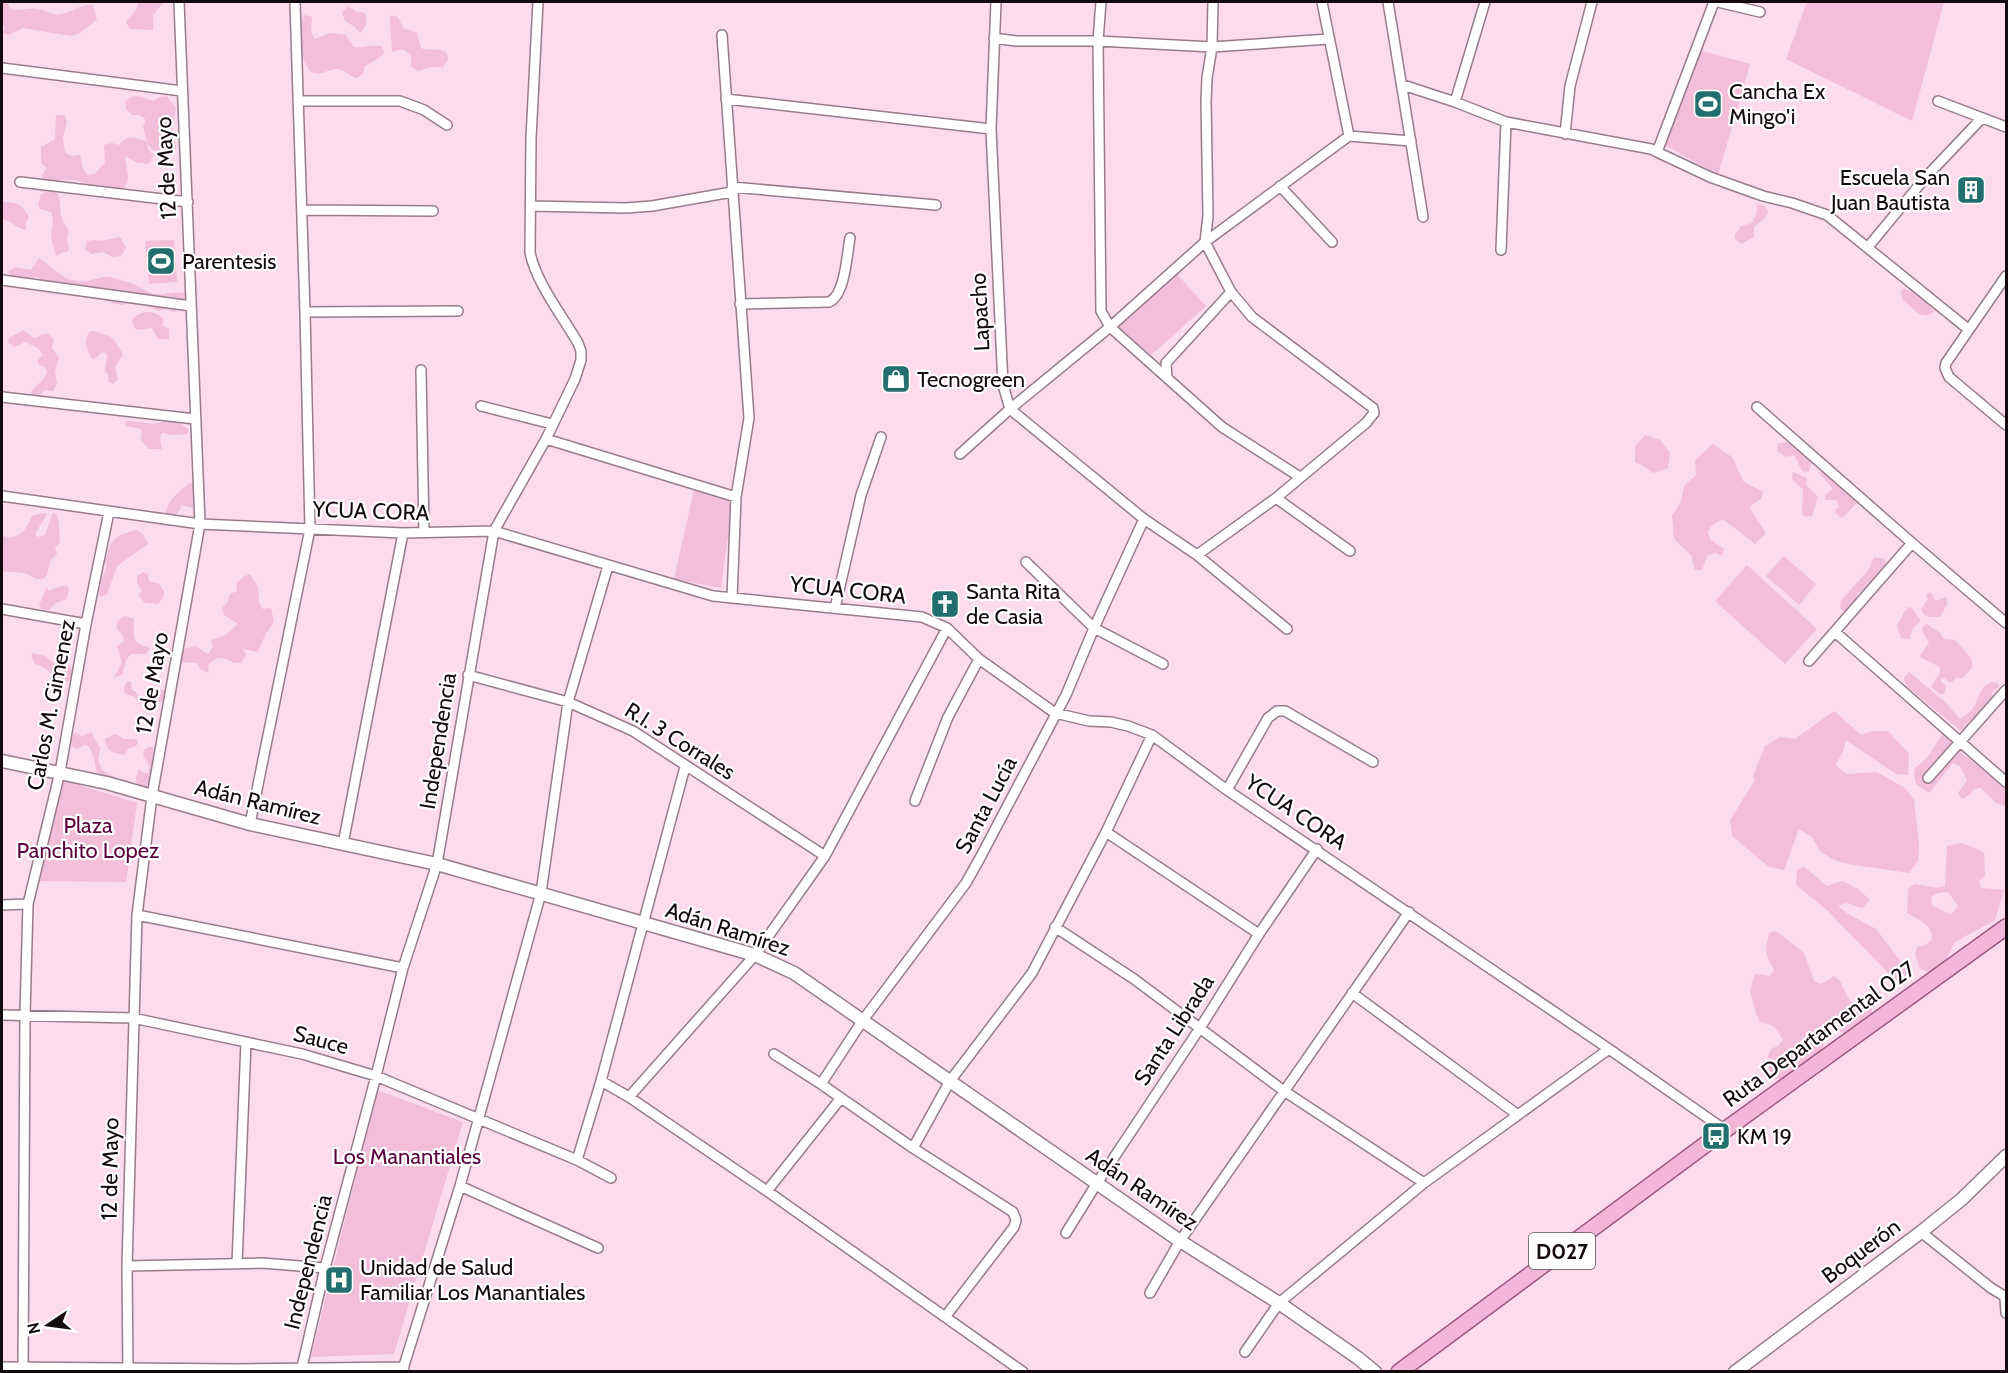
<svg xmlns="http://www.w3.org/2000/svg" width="2008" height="1373" font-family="Cabin,sans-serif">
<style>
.green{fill:#f2beda;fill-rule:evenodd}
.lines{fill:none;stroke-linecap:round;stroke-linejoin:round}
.minor-casing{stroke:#987c8b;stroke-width:12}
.tertiary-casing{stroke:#987c8b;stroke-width:15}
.primary-casing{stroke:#9f5a82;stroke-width:18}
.minor{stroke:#fff;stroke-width:9}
.tertiary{stroke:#fff;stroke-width:12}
.primary{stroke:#f2b6da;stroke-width:15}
.labels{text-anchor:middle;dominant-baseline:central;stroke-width:4.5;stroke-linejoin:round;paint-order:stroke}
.shield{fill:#fff;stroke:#5a5356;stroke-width:1.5}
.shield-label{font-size:21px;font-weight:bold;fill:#13090e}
.poi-label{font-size:22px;fill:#13090e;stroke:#fff;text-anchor:start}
.street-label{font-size:22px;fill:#13090e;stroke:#fff}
.park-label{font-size:22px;fill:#5a003f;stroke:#fff}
</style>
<rect width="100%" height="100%" fill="#fbdbec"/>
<path class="green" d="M7 2 10 9C20 12 28 7 38 9 46 10 53 16 61 14 74 12 78 4 93 5L97 20 78 34 71 36 23 28 9 35 2 33 5 29 2 22V3Z
M138 2H168L167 3H163L153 15V30L130 29 126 22 136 10Z
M1807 2H1944L1912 121 1786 59Z
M348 6 357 12 365 13C368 20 366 29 360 33L355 27 345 21 342 13Z
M304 15 312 17 311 32 315 39 330 33 346 35 354 47C364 48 372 44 382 46L384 53 379 58 365 66 363 73 357 78C350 77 344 68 336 69 328 69 322 76 313 73 305 69 299 47 299 38 299 31 301 22 304 15Z
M391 15 398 17 403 28 417 33 421 48C431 52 439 47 447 53L448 60 441 69V67H430L418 71 411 67V56C405 48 401 49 392 52L390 19Z
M1699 50 1750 64 1718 175 1663 144Z
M139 96 153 101 160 97 167 96 176 109 172 131 176 146 174 154C164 156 153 153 148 144V149L153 155 151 162 144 165 145 163H138L125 156C126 170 133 181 121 191L106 188 98 190C90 185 79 180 70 180 62 179 54 183 45 182L42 175 47 168 41 163V147L55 139 56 115H64L67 122 63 137 65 153 72 156 80 155 83 169 87 175 95 174 105 162 104 145 112 143 119 145C128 134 135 138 147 142L143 127 146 120 139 115H132L126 109 125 102 131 97Z
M52 190 58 194C63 210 56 214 69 230L67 238 69 249 67 252H63L56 256 51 236 53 220 51 212 40 209 38 205 41 194Z
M2 202C18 203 20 202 29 217L26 223V230C17 228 11 221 2 219Z
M1757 204 1765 206 1768 213 1763 220 1754 226V237L1741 244 1735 239V235L1741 226 1752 223 1757 212Z
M118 237 121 238 126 248 121 256 113 257 103 252 91 254 85 249 87 241 95 240 102 241Z
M174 240 177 282 149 284 145 241Z
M39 258C55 269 66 284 87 281 94 280 102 276 110 277 115 278 132 283 136 285 142 288 147 292 153 294 163 296 174 291 185 293L187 300 184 308 173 312 166 309 159 311 144 304 137 302 121 305 110 302 49 284 36 277 20 280 13 278 8 272 15 267 31 270Z
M1175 272 1206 306 1151 355 1118 326Z
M1903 288 1923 296 1934 312C1921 322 1913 308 1903 300L1901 292Z
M150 312 157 314 164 319 162 325 169 329V339H158L152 328 137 330 134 327 132 320C137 314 142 312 150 312Z
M23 330 34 338 44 334H48L54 339 52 348 59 358 55 372 57 384 53 391 45 390 37 397 33 396 31 392C36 384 45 381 47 372L46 368 39 365 37 361 43 355C38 346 33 346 25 342L14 347 8 342 9 338Z
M91 331H95C100 334 104 334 109 336 115 339 122 351 123 357H121L115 367 118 379 113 384 109 382 108 375 105 371 107 355 105 352 101 353 96 358 92 359C87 350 82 339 91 331Z
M169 420 177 421 189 430 187 434 172 435 164 433 161 434 160 438 162 449H149L141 440 142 432 141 429 126 426 125 422 129 421 154 424Z
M1645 435 1660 440 1670 453 1668 468 1653 473 1640 464 1635 462V446Z
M1778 443C1797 442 1801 446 1811 462L1809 472 1802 471 1794 455 1786 457 1777 451Z
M1713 444 1733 458 1743 481 1763 492 1761 499 1749 507 1766 533 1755 544 1723 519 1711 526 1708 533 1711 540 1724 549 1722 556 1715 553 1707 556 1702 570H1695L1691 555 1674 539 1672 515 1681 502 1684 486 1696 475 1695 460Z
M1793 472 1807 478 1806 485 1818 497 1812 516 1804 517 1802 513 1803 490 1792 479Z
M1818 472 1834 473 1843 490 1851 493 1858 502 1842 518 1836 514 1835 510 1839 507 1837 500H1825V495L1833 489Z
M190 483H194L197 506 193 508 182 505 177 514H166C165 502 181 490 190 483Z
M694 490 733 500 721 588 674 579Z
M53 512 58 517 60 543 55 547 57 554 51 559 46 577C36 582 35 577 27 574 20 571 10 573 2 571V537L7 536V538C24 536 25 529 32 516L43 513 47 514 35 534 38 537 45 535Z
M136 530 143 534 148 544 117 566 107 595 99 597 101 581 107 566 105 562C111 539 114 536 136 530Z
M1784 556 1816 584 1799 605 1766 576Z
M1874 557 1884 559 1887 568C1876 575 1869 587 1857 594L1854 609 1843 611 1840 608 1841 600 1868 571Z
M1747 565 1817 629 1785 664 1715 601Z
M144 572 148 574 149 581 159 584 164 591 163 598 158 604 145 603 138 595 142 591 137 582V576Z
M250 574 258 587 259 603 263 609 271 608 274 622 265 635 258 652 243 649 246 655 242 662 234 663C224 656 216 656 208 665L209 673 201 670 197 663 182 662 176 657 180 650 195 646 208 654 213 647 211 640 226 635 238 624 224 615 222 608 228 602 230 594 237 591V583L243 577Z
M62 586H66L69 588 67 599 56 603 49 610 41 609 39 605 47 587 48 591Z
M1931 592 1936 601 1946 597 1947 604 1940 617C1932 617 1924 618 1921 609L1928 599 1926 595Z
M1908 607 1912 608 1921 621 1913 628 1909 639 1901 638 1897 626 1904 612Z
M125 616 134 619C134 637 130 642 150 648L146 654H131L126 660 122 675 114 677 122 663 117 646 124 642 122 634 116 628 118 621Z
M1927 624 1940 633 1944 639 1955 640 1971 658 1973 666 1963 678H1956L1951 683 1944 678H1941V682L1946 686 1944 694H1940L1931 687 1940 672V667L1921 658 1920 655 1929 643 1922 630 1923 626Z
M33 653 45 656 53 663 69 666 73 672 72 680C52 686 56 675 45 668 42 666 38 665 35 664L31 656Z
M1909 672 1945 702 1960 719C1979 707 1974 702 1984 686L1991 682 1998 683 1999 687 1993 690 1992 697 1961 731 1906 686 1904 678Z
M127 681 131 682 132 690 136 692 137 695 145 697 152 696 161 689 168 692 162 701 155 704H139L135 697 124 693V689Z
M1834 711 1861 735 1872 731H1888L1909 754 1908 775 1896 774 1846 740 1843 752 1835 765 1847 774 1877 772 1905 788 1914 800 1919 845 1918 861 1909 873 1848 864 1834 860 1820 851 1812 837 1799 829 1784 870 1769 867 1732 836 1730 820 1755 780 1753 776 1765 746 1780 737 1795 739Z
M75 732 82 736 91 732 100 748 98 760 102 770 118 779V783L100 778C93 767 96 755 88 746L84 745 78 749 72 747 71 739Z
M1943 733 1949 737 1963 755 1970 759 2006 788V806L1996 803 1981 788 1974 789 1969 795 1962 799 1958 793 1967 780 1960 766 1953 763 1929 793 1916 784 1914 775 1915 768 1927 758Z
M115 734 124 739H136L138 743 136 746 128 749 125 755C113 753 106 751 105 739Z
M149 747H153L155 758 149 787 146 789 137 785 136 777 139 769 144 773H148C152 765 146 762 143 755L145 749Z
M56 778 137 803 126 882 34 881Z
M1962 843 1977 849 1984 853 1985 876 1979 881 1981 888 2004 890 1995 920 1955 942 1941 970 1934 974 1920 969 1915 954 1917 947 1926 945 1932 939C1932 924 1919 920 1907 913L1908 889 1915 884 1937 888 1945 886 1947 846ZM1948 892 1958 906 1951 915 1932 905 1931 897 1938 893Z
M1804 867 1827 886 1842 881 1858 889 1870 900 1862 908 1847 903 1838 906 1848 914 1876 929 1905 967 1909 974 1908 981 1901 983 1888 973 1827 910 1796 885 1797 870Z
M1776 931 1804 953 1814 981 1821 984 1834 976 1840 981 1850 1001 1872 1007V1014L1858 1031 1843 1033 1835 1029 1825 1040 1820 1055 1789 1079H1774C1767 1070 1766 1059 1771 1049L1778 1046 1783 1040 1775 1027 1760 1021 1756 1014 1750 990 1755 974 1770 976 1774 970C1765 954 1765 951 1769 933Z
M377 1090 463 1122 394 1354 311 1357Z"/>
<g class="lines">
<g class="minor-casing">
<path id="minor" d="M996 2 991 129 1003 385 1010 409 1144 519 1197 555 1287 629
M1101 2 1098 41 1101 311 1110 327 1222 427 1300 477
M1322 2 1349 136
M1388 2 1423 217
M1718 2 1760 12
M722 35 749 418 736 497 732 598
M994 38 1016 41H1098L1212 47 1329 39
M2 68 182 91
M1403 85 1455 102 1506 122 1651 149 1657 152 1714 2
M726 99 991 129
M298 101H400L424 110 447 125
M1938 101 2006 127
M1455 102 1485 2
M1565 134 1570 86 1592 2
M1657 152 1710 177 1763 196 1792 203 1827 215 1968 329
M20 182 188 202
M1280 186 1332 242
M732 187 936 205
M531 206 626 208 652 206 732 192
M302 210 433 211
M1868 247 1925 178 1982 118
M1501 250 1506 122
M2006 276 1946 363 1945 368 1949 377 2006 425
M2 280 191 306
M740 304 829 302C845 296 847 254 850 238
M305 312 458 311
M421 370 424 532
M1167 378 1166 363 1231 292
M2 397 195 419
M481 406 552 424
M1757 407 1912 543 2006 623
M546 439 736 497
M960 454 1010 409 1110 327 1205 242 1349 136 1411 141
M2 496 200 524 403 533 494 531 713 596 922 617 947 628 979 659 1055 713 1089 721 1111 722 1128 726 1152 735 1227 790 1609 1049 1725 1130
M1276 498 1350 551
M1197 555 1276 498 1366 423 1374 413 1373 408 1252 317 1231 292 1205 242 1208 216 1206 101 1207 78 1212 47 1213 2
M1026 562 1094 628 1163 664
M835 608 861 495 881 437
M2 609 86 624
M1835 632 2006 782
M1809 661 1912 543
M468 675 568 702 633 731 825 856
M1928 778 2006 690
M1227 790 1268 718 1277 711H1285L1373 762
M915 801 948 717 979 659
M250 824 310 529 305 312 295 2
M1106 832 1259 934
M343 844 403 533
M2 905 28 904
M137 915 403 968
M1055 927 1134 979 1284 1091 1424 1183
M1352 993 1518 1115
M2 1015 133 1018 302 1054 376 1076 577 1160 611 1178
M774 1054 821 1084 913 1148 1013 1212 1016 1220 1014 1227 945 1317
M601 1081 629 1097 767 1191 1023 1372
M821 1084 863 1020 966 883 980 858 1066 695 1094 628 1144 519
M629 1097 755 955 825 856 947 628
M913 1148 950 1081 1032 973 1106 832 1152 735
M577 1160 601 1081 685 767
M460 1186 598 1248
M767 1191 841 1098
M1921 1232 1991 1288 2006 1297
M1066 1233 1097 1183 1200 1028 1259 934 1317 849
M237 1264 246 1042
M127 1266 262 1263 325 1268
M1150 1293 1180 1241 1409 912
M2005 1298 2006 1313
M1245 1352 1279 1303 1424 1183 1609 1049
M2 1367 239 1369 404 1367
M302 1367 325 1268 376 1076 403 968 437 864 494 531 546 439 575 379 581 360V351L578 343C563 317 535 281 530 252L531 138 538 2
M23 1372 25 1015 28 904 60 772 86 624 109 512
M128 1372 127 1266 137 915 152 796 200 524 179 2
M402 1372 460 1186 541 893 568 702 608 566"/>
</g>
<g class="tertiary-casing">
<path id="tertiary" d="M2 761 107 783 250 824 437 864 755 955 794 973 1180 1241 1279 1303 1358 1358 1375 1372
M1735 1372 1921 1232 1962 1199 2006 1156"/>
</g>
<g class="primary-casing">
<path id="primary" d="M1399 1372 1725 1130 2006 927"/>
</g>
<use href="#minor" class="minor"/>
<use href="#tertiary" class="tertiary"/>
<use href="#primary" class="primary"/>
</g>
<defs>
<g id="stadium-square" transform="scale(1.5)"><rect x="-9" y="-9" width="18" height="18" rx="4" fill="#236e6e" stroke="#fff"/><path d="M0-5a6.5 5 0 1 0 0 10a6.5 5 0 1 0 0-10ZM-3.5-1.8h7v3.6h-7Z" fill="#fff"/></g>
<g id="building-square" transform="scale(1.5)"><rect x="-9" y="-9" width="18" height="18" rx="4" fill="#236e6e" stroke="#fff"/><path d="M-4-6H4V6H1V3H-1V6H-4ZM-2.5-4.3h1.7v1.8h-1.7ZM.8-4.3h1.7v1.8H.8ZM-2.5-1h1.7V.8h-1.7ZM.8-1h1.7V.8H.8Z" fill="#fff"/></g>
<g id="shop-square" transform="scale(1.5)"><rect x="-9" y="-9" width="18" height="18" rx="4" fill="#236e6e" stroke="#fff"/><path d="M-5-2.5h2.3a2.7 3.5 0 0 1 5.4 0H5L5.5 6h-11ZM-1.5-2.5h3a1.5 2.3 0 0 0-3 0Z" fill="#fff"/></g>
<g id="church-square" transform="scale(1.5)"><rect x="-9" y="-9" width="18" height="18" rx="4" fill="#236e6e" stroke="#fff"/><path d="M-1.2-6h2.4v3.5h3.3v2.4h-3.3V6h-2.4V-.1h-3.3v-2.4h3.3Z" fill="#fff"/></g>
<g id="bus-square" transform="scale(1.5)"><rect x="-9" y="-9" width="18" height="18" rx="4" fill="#236e6e" stroke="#fff"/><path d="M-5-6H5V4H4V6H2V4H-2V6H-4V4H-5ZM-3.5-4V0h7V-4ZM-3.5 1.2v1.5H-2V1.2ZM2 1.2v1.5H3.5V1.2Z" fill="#fff"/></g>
<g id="hospital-square" transform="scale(1.5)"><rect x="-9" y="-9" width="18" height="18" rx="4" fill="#236e6e" stroke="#fff"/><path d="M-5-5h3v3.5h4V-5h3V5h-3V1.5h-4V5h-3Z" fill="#fff"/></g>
</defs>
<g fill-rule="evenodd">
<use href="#stadium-square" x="1708" y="104"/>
<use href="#building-square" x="1971" y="190"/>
<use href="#stadium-square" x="161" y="261"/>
<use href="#shop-square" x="896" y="379"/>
<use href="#church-square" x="945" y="604"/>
<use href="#bus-square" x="1716" y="1136"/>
<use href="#hospital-square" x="339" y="1280"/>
</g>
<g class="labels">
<rect class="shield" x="1529" y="1233" width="66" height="36" rx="4.5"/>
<g class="shield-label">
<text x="1562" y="1251">D027</text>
</g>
<g class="poi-label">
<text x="1729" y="91">Cancha Ex<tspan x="1729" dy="25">Mingo'i</tspan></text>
<text x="1950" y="177" text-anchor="end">Escuela San<tspan x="1950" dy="25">Juan Bautista</tspan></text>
<text x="182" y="261">Parentesis</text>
<text x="917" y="379">Tecnogreen</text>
<text x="966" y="591">Santa Rita<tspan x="966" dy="25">de Casia</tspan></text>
<text x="1737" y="1136">KM 19</text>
<text x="360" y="1267">Unidad de Salud<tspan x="360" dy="25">Familiar Los Manantiales</tspan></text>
</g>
<g class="street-label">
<text transform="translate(166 168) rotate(-93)">12 de Mayo</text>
<text transform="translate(980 312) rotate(-93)">Lapacho</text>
<text transform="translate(371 511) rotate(2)">YCUA CORA</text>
<text transform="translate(848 590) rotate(6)">YCUA CORA</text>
<text transform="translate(152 683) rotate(-80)">12 de Mayo</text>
<text transform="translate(51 705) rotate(-79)">Carlos M. Gimenez</text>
<text transform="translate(438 741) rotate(-81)">Independencia</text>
<text transform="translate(680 741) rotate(32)">R.I. 3 Corrales</text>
<text transform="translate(258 802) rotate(14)">Adán Ramírez</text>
<text transform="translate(986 805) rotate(-62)">Santa Lucía</text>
<text transform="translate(1296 812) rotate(34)">YCUA CORA</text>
<text transform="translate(728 929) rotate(18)">Adán Ramírez</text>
<text transform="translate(1174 1030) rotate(-57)">Santa Librada</text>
<text transform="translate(1819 1034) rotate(-36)">Ruta Departamental 027</text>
<text transform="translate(321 1040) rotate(15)">Sauce</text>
<text transform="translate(110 1169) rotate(-89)">12 de Mayo</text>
<text transform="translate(1142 1189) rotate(34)">Adán Ramírez</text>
<text transform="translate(1861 1251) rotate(-37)">Boquerón</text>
<text transform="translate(308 1262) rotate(-76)">Independencia</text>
</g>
<g class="park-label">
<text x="88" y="825">Plaza<tspan x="88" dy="25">Panchito Lopez</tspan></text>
<text x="407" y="1156">Los Manantiales</text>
</g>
</g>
<rect width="2008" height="1373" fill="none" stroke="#13090e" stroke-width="6"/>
<g transform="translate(48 1325) rotate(257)" stroke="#ffffff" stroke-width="4.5" paint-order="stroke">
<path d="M0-4.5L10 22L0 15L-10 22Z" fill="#13090e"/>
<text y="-9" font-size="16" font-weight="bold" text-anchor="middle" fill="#13090e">N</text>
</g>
</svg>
